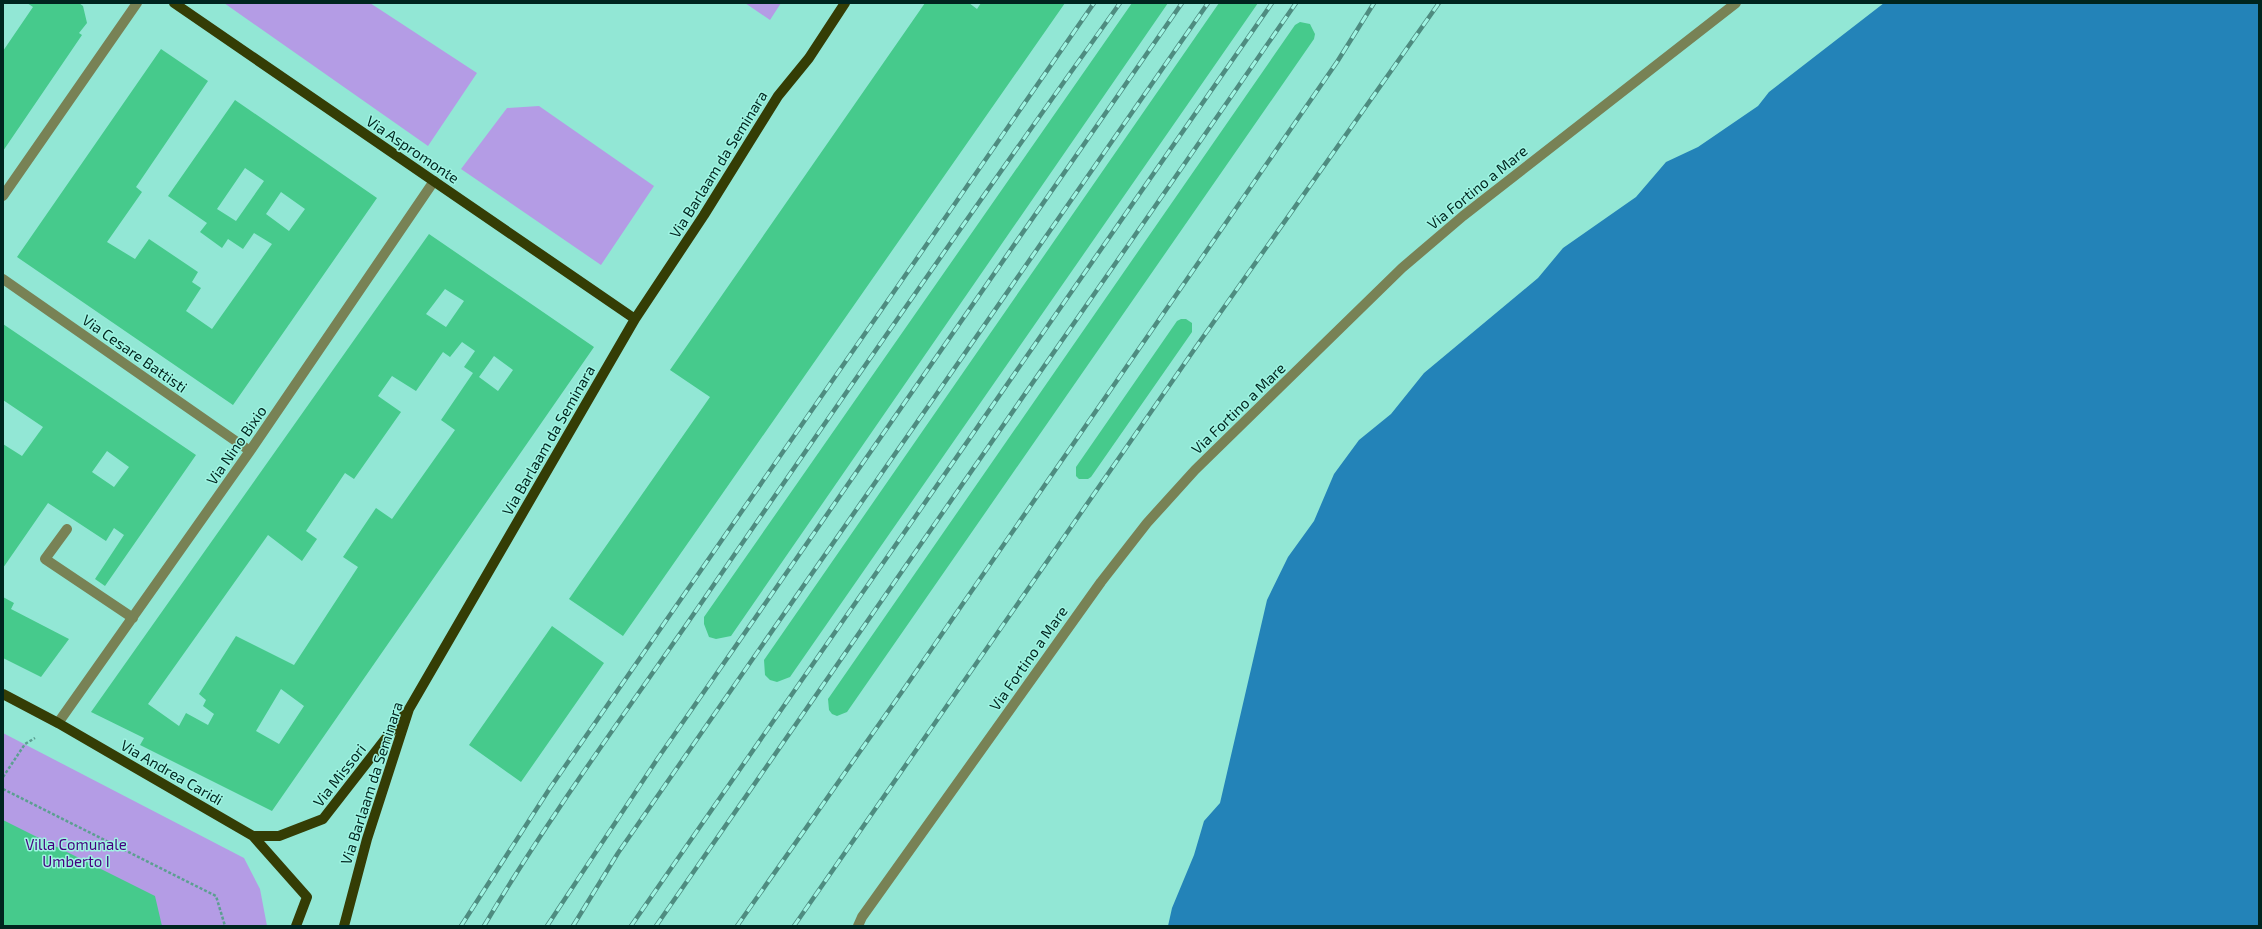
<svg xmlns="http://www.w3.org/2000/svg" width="2262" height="929" font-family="'Exo 2',sans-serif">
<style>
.green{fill:#b49ce5}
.water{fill:#2383b8}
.building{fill:#46ca8c;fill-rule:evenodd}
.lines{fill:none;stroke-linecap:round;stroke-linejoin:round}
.path{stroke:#5c9f91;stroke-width:2.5;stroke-dasharray:3 2;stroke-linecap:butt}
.minor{stroke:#788255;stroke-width:10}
.major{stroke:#343d05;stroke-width:10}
.rail-casing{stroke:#4e8c80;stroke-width:4.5}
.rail{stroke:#9ff4e2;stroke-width:3;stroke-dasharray:9;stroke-linecap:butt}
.labels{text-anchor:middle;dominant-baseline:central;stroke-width:3;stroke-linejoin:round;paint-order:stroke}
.street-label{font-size:15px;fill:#00251f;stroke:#9ff4e2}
.park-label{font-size:15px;fill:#44007f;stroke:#9ff4e2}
</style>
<rect width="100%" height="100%" fill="#92e7d5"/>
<path class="green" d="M224 3H370L477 73 428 146Z
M745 3H781L770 20Z
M539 106 654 186 601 265 461 169 507 108Z
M3 733 244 858 260 889 267 926H3Z"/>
<path class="water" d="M1884 3H2259V926H1168L1172 908 1194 855 1204 821 1220 803 1267 600 1288 557 1314 521 1334 474 1359 440 1391 414 1424 373 1538 278 1563 248 1636 197 1666 162 1698 147 1758 106 1769 92Z"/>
<path class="building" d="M27 3H79L83 6 87 23 79 33 82 35 3 151V51L33 7Z
M925 3H969L977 9 981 3H1065L623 636 569 599 710 397 670 370Z
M1132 3H1168L731 636 716 639 709 637 704 624V617Z
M1219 3H1258L790 677 777 682 770 680 765 675 764 660Z
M1300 22 1310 24 1315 34 1314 39 847 712 837 716 832 714 829 710 828 699 1295 25Z
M161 49 208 81 136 187 142 192 107 242 135 259 149 239 198 272 192 282 201 288 186 311 212 329 272 244 254 233 243 249 228 239 222 248 200 232 207 223 168 196 235 100 377 198 233 405 17 257ZM245 168 264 181 236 221 217 209ZM281 192 305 209 289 231 266 214Z
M429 234 594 347 272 811 140 745 144 738 91 712ZM445 289 464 301 446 327 426 314ZM462 342 475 351 464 367 473 373 441 420 455 430 392 519 376 508 343 557 358 567 294 665 236 636 199 694 206 700 203 706 214 714 208 725 186 713 179 726 148 704 268 535 302 561 317 539 306 531 345 473 354 479 401 412 378 396 392 376 416 391 443 352 450 357ZM494 356 513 370 498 391 479 377ZM281 689 304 706 279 744 256 731Z
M1181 319H1186L1192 323V332L1091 477 1088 479H1079L1076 476V467L1177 321Z
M3 324 196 455 105 586 95 579 124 535 114 528 106 541 48 503 3 568V444L22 456 43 427 3 400ZM107 451 129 467 114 487 92 472Z
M3 597 14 603 11 609 69 639 41 677 3 658Z
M552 626 604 663 521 782 469 745Z
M3 820 155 896 162 926H3Z"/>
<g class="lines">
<path class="path" d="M3 777 25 744 35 738
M3 789 216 896 225 926"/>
<path class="minor" d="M3 196 137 3
M3 279 250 451
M67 529 45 559 133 618
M58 723 250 451 434 181
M858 926 862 917 1101 582 1147 523 1195 470 1402 268 1463 216 1736 3"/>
<path class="major" d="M174 3 635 319
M3 694 58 723 253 836 307 897 296 926
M253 836H279L323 819 404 715
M344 926 367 839 409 709 635 319 704 215 778 96 809 58 845 3"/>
<g class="rail-casing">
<path id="rail" d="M461 926 550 788 1094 3
M484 926C551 813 630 707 704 599 841 399 979 201 1120 3
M547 926 658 758 1182 3
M573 926 618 853 1208 3
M631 926 1272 3
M656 926 1296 3
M737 926 906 686 1337 62 1374 3
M794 926 1196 347 1439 3"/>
</g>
<use href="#rail" class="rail"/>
</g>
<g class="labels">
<g class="street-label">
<text transform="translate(413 149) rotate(34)">Via Aspromonte</text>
<text transform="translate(718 164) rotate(-58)">Via Barlaam da Seminara</text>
<text transform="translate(1477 187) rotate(-39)">Via Fortino a Mare</text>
<text transform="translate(135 353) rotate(35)">Via Cesare Battisti</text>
<text transform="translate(1238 408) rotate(-44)">Via Fortino a Mare</text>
<text transform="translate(548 440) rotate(-60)">Via Barlaam da Seminara</text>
<text transform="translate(236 445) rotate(-55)">Via Nino Bixio</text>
<text transform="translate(1028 658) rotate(-55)">Via Fortino a Mare</text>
<text transform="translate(172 772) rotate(30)">Via Andrea Caridi</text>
<text transform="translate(339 775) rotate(-52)">Via Missori</text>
<text transform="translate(371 783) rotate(-72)">Via Barlaam da Seminara</text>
</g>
<g class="park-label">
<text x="76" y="844">Villa Comunale<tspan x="76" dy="17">Umberto I</tspan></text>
</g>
</g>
<rect width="2262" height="929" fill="none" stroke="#00251f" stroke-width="8"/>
</svg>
